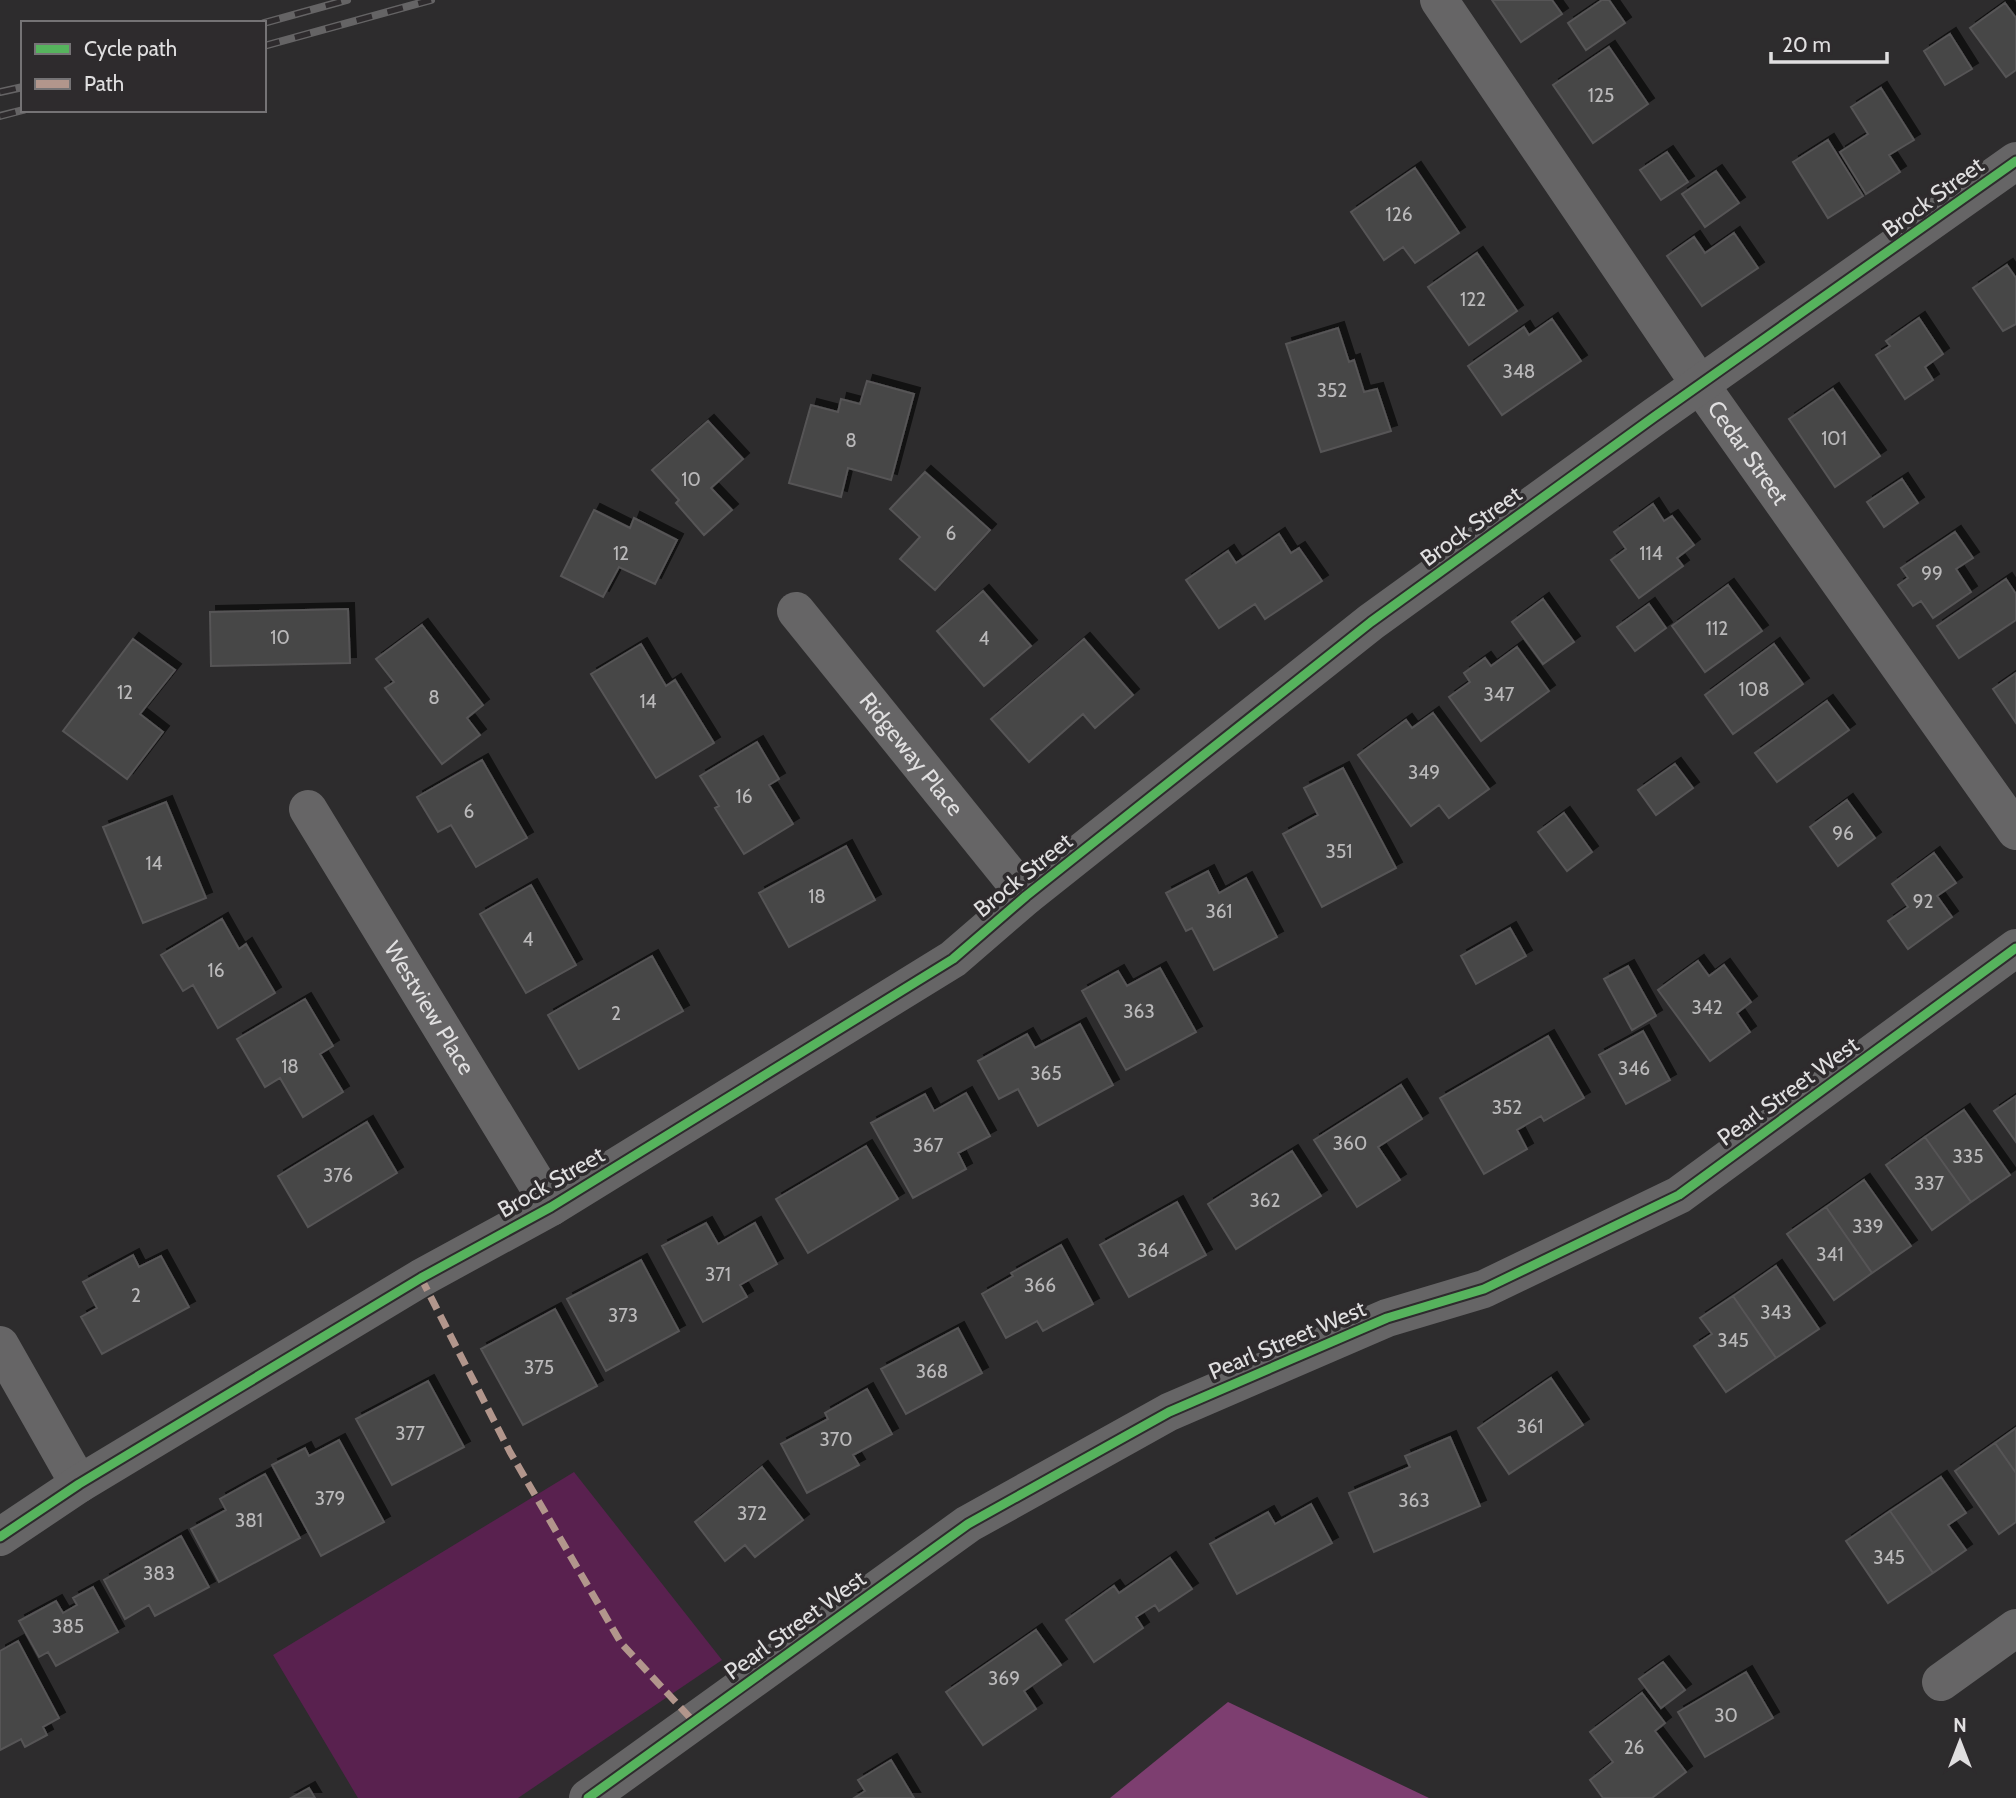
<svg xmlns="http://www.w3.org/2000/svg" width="2016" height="1798" font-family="Cabin,sans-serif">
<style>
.green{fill:#59214f}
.forest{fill:#7d3e70}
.building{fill:#474647;stroke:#565556;stroke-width:2;filter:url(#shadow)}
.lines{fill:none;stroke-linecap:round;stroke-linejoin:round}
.minor{stroke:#666566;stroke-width:38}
.rail-casing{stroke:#656465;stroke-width:8}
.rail{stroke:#2e2b2d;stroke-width:5;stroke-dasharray:16;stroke-linecap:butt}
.quiet{stroke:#b2968c;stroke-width:7;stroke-dasharray:14 7;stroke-linecap:butt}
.cycleway-casing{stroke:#2e2b2d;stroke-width:13}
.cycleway{stroke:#56b35d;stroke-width:9}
.labels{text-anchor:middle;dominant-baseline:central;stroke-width:7;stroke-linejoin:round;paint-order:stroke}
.number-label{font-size:19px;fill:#bab9ba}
.street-label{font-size:23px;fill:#e0dfe0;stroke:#2e2b2d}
</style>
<defs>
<filter id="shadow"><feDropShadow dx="6" dy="-6" stdDeviation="0" flood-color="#0009"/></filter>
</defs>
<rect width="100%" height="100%" fill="#2d2c2d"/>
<path class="green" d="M574 1472 722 1660 518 1798H358L273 1655Z"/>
<path class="forest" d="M1228 1702 1429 1798H1110Z"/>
<path class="building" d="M1492 0H1552L1562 14 1521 42Z
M1602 0H1609L1625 23 1586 50 1568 23Z
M2005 3 2016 18V70L2006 77 1970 28Z
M1950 34 1972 69 1945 85 1924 51Z
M1609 47 1648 104 1593 143 1553 85Z
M1881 88 1914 140 1889 155 1900 172 1866 194 1840 152 1868 134 1851 107Z
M1828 140 1863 196 1828 218 1793 162Z
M1667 152 1688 182 1661 200 1640 170Z
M1415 168 1459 233 1415 263 1403 247 1384 260 1351 212Z
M1716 171 1739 203 1705 227 1682 194Z
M1734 233 1758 268 1702 306 1667 256 1694 237 1705 253Z
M1477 253 1517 311 1469 345 1428 287Z
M2007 265 2016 278V324L2003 331 1973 288Z
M1919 318 1943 354 1925 367 1933 380 1905 399 1876 355 1890 346 1886 341Z
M1552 319 1581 361 1502 415 1468 366 1524 327 1529 335Z
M1338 328 1349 362 1354 360 1364 392 1377 389 1391 431 1321 452 1286 344Z
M867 381 914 394 891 480 848 468 841 497 789 483 811 405 838 412 841 399 860 404Z
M1833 389 1880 456 1835 487 1789 419Z
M708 421 743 459 711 488 732 510 704 535 676 503 679 500 652 470Z
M925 472 990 530 935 590 900 559 920 537 890 509Z
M1902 479 1918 503 1884 527 1867 502Z
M1653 504 1664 521 1672 516 1694 545 1677 558 1683 566 1639 598 1611 560 1626 549 1614 532Z
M594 510 630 528 634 518 677 540 655 584 619 567 603 597 561 576Z
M1955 532 1973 558 1956 569 1971 592 1933 618 1921 601 1913 606 1898 585 1908 578 1901 568Z
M1279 534 1291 553 1299 548 1322 581 1265 619 1255 604 1219 628 1186 580 1228 551 1236 563Z
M2006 579 2016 594V620L1959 658 1937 626Z
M1728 585 1762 631 1705 672 1672 626Z
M983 591 1031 646 984 686 937 631Z
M1543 599 1574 642 1543 664 1512 622Z
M1649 604 1666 628 1635 651 1617 627Z
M348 609 350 663 211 666 210 612Z
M422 625 483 705 467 718 480 735 442 764 385 688 394 682 376 659Z
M133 639 175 670 140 714 163 732 127 779 63 731Z
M1084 639 1133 695 1095 728 1083 714 1029 762 991 719Z
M641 644 666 686 675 680 714 743 656 778 591 674Z
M1774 644 1803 684 1733 734 1705 695Z
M1517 647 1549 691 1481 741 1449 697 1470 682 1464 673 1485 658 1491 666Z
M2016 673V723L1993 689Z
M1827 701 1849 730 1777 782 1755 753Z
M1433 713 1489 789 1449 818 1439 805 1411 826 1358 755 1406 720 1412 728Z
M757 742 779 779 769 785 793 824 744 854 715 808 719 806 700 776Z
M482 760 527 838 476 867 451 825 438 832 417 797Z
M1675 764 1693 788 1656 815 1638 790Z
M1343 768 1396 868 1322 907 1283 834 1318 815 1304 788Z
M1847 800 1875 838 1838 866 1810 827Z
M166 802 206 898 143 923 103 827Z
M1564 813 1592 852 1567 871 1538 832Z
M846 846 875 900 789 947 759 893Z
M1934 853 1956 883 1937 896 1952 917 1908 949 1888 921 1908 907 1892 884Z
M1208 871 1219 893 1246 878 1277 937 1214 970 1192 928 1186 931 1166 893Z
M531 885 576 965 526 993 480 914Z
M222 919 239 949 246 944 275 993 218 1028 193 985 183 991 161 955Z
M1510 928 1526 956 1476 984 1461 956Z
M652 956 683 1011 579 1069 548 1015Z
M1698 961 1709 976 1724 965 1751 1002 1737 1013 1750 1032 1710 1061 1658 990Z
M1628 966 1656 1016 1632 1030 1604 979Z
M1160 968 1196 1032 1126 1070 1082 991 1118 971 1127 986Z
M305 999 333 1046 320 1054 343 1092 303 1117 280 1078 265 1087 237 1039Z
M1080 1024 1113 1085 1038 1126 1018 1089 999 1099 978 1061 1027 1034 1035 1048Z
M1643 1031 1670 1080 1626 1104 1599 1055Z
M1548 1036 1584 1098 1544 1121 1541 1116 1517 1130 1527 1149 1484 1174 1440 1098Z
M1401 1085 1422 1119 1378 1147 1400 1180 1357 1207 1314 1140Z
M966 1093 990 1136 958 1153 966 1169 913 1198 871 1123 925 1094 934 1111Z
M2016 1096V1142L1994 1111Z
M1964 1110 2010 1175 1971 1202 1925 1137Z
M367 1122 397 1173 308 1227 278 1176Z
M1925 1137 1971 1202 1932 1230 1886 1165Z
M866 1146 898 1199 808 1253 776 1199Z
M1292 1151 1321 1196 1236 1249 1208 1204Z
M1864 1180 1911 1246 1872 1273 1826 1207Z
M1177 1202 1206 1255 1129 1297 1100 1245Z
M1826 1207 1872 1273 1834 1300 1787 1234Z
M706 1223 718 1244 755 1223 777 1264 740 1285 747 1297 703 1322 662 1246Z
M1061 1245 1093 1304 1043 1331 1037 1321 1006 1338 982 1294 1013 1276 1011 1273Z
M133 1255 139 1267 161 1256 189 1307 102 1354 81 1317 97 1308 83 1282Z
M641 1260 679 1331 606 1371 567 1299Z
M1776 1266 1819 1329 1776 1358 1733 1296Z
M1733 1296 1776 1358 1726 1392 1694 1346 1712 1334 1700 1318Z
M555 1309 597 1386 523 1425 481 1349Z
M958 1328 982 1373 906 1414 881 1369Z
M1551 1378 1583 1425 1509 1474 1478 1428Z
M428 1381 464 1447 392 1485 356 1419Z
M867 1389 892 1434 853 1455 859 1465 807 1493 781 1444 828 1419 825 1413Z
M2016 1428V1473L1995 1443Z
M1450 1437 1480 1506 1374 1552 1349 1493 1410 1467 1405 1456Z
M339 1440 384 1522 321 1556 272 1465 305 1448 309 1456Z
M1995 1443 2016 1473V1522L1999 1534 1955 1471Z
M762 1467 803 1520 755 1557 745 1545 725 1561 695 1522Z
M265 1474 300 1538 219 1582 191 1529 226 1510 220 1499Z
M1941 1477 1966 1513 1948 1525 1966 1550 1933 1573 1890 1511Z
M1311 1504 1332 1543 1237 1594 1210 1544 1268 1512 1275 1524Z
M1890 1511 1933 1573 1888 1603 1846 1541Z
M181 1536 209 1587 155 1616 149 1605 125 1619 104 1580Z
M1170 1558 1192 1589 1159 1611 1155 1605 1136 1617 1143 1628 1094 1662 1066 1620 1114 1586 1119 1593Z
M93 1587 118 1632 56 1666 48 1652 39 1657 19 1621 56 1601 63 1613 77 1605 73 1598Z
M1036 1630 1061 1665 1024 1691 1036 1709 983 1745 946 1692Z
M18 1641 59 1718 43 1727 47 1735 25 1747 21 1739 0 1750V1651Z
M1663 1662 1685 1690 1661 1708 1639 1679Z
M1746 1672 1773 1718 1705 1757 1678 1712Z
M1642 1693 1665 1723 1655 1731 1686 1772 1652 1798H1603L1590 1780 1613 1762 1590 1732Z
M891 1760 914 1798H854L865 1791 858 1780Z
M309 1788 315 1798H291Z"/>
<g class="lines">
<g class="minor">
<path id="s1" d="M1439 0 1701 386 2016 831"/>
<path id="s2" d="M796 611 1026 896"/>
<path id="s3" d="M308 809 551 1207"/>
<path d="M0 1345 79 1484"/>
<path d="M0 1537 79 1484 421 1278 551 1207 953 959 1026 896 1371 622 1654 417 2016 161"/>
<path d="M1941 1682 2016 1628"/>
<path d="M588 1798 968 1524 1169 1412 1387 1318 1484 1289 1679 1195 2016 948"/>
</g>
<g class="rail-casing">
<path id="rail" d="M264 23 347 0
M264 46 431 0
M0 92 23 87
M0 116 23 110"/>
</g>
<use href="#rail" class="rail"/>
<path class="quiet" d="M421 1278 510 1452 621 1643 694 1722"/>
<g class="cycleway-casing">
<path id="cycleway" d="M0 1537 79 1484 421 1278 551 1207 953 959 1026 896 1371 622 1654 417 2016 161
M588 1798 968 1524 1169 1412 1387 1318 1484 1289 1679 1195 2016 948"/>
</g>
<use href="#cycleway" class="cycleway"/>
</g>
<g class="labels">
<g class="number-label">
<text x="1601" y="95">125</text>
<text x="1399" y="214">126</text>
<text x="1473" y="299">122</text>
<text x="1519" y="371">348</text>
<text x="1332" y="390">352</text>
<text x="1834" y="438">101</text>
<text x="851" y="440">8</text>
<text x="691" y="479">10</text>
<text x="951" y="533">6</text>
<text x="621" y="553">12</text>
<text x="1651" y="553">114</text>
<text x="1932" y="573">99</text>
<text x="1717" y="628">112</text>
<text x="280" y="637">10</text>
<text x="984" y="638">4</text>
<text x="1754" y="689">108</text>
<text x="125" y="692">12</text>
<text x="1499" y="694">347</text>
<text x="434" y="697">8</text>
<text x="648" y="701">14</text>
<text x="1424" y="772">349</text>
<text x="744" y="796">16</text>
<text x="469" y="811">6</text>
<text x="1843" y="833">96</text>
<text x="1339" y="851">351</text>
<text x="154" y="863">14</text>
<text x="817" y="896">18</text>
<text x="1923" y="901">92</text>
<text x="1219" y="911">361</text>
<text x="528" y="939">4</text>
<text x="216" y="970">16</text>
<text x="1707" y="1007">342</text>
<text x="1139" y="1011">363</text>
<text x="616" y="1013">2</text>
<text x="290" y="1066">18</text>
<text x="1634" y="1068">346</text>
<text x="1046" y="1073">365</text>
<text x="1507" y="1107">352</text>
<text x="1350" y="1143">360</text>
<text x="928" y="1145">367</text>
<text x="1968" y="1156">335</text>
<text x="338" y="1175">376</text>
<text x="1929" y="1183">337</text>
<text x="1265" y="1200">362</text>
<text x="1868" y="1226">339</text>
<text x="1153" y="1250">364</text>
<text x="1830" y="1254">341</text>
<text x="718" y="1274">371</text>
<text x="1040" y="1285">366</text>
<text x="136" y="1295">2</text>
<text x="1776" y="1312">343</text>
<text x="623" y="1315">373</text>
<text x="1733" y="1340">345</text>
<text x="539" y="1367">375</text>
<text x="932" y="1371">368</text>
<text x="1530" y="1426">361</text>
<text x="410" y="1433">377</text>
<text x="836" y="1439">370</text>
<text x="330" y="1498">379</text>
<text x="1414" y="1500">363</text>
<text x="752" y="1513">372</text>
<text x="249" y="1520">381</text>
<text x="1889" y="1557">345</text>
<text x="159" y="1573">383</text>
<text x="68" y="1626">385</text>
<text x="1004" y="1678">369</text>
<text x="1726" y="1715">30</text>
<text x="1634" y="1747">26</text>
</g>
<g class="street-label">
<text transform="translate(1933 197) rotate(-36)">Brock Street</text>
<text stroke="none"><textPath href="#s1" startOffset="548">Cedar Street</textPath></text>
<text transform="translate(1471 526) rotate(-36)">Brock Street</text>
<text stroke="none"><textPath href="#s2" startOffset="184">Ridgeway Place</textPath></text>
<text transform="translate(1023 875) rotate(-39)">Brock Street</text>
<text stroke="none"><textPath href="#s3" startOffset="233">Westview Place</textPath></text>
<text transform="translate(1788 1091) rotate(-36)">Pearl Street West</text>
<text transform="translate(551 1182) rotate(-30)">Brock Street</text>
<text transform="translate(1287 1340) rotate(-23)">Pearl Street West</text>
<text transform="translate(795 1625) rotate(-36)">Pearl Street West</text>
</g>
</g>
<rect x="21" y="21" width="245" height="91" fill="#2e2b2d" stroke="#757375" stroke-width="2"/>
<rect x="35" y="44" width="35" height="10" fill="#56b35d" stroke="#757375" stroke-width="2"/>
<text x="84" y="56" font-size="21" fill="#e0dfe0">Cycle path</text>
<rect x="35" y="79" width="35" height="10" fill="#b2968c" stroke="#757375" stroke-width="2"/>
<text x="84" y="91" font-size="21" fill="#e0dfe0">Path</text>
<g transform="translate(1960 1742)" stroke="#2e2b2d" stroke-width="5" paint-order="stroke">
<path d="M0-5L12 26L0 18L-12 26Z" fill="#e0dfe0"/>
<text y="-10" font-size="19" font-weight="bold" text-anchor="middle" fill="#e0dfe0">N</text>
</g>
<path d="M1771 52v10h116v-10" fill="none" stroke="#e0dfe0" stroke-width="3.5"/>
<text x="1782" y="52" font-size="21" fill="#e0dfe0" stroke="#2e2b2d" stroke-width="5" paint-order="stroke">20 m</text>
</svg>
